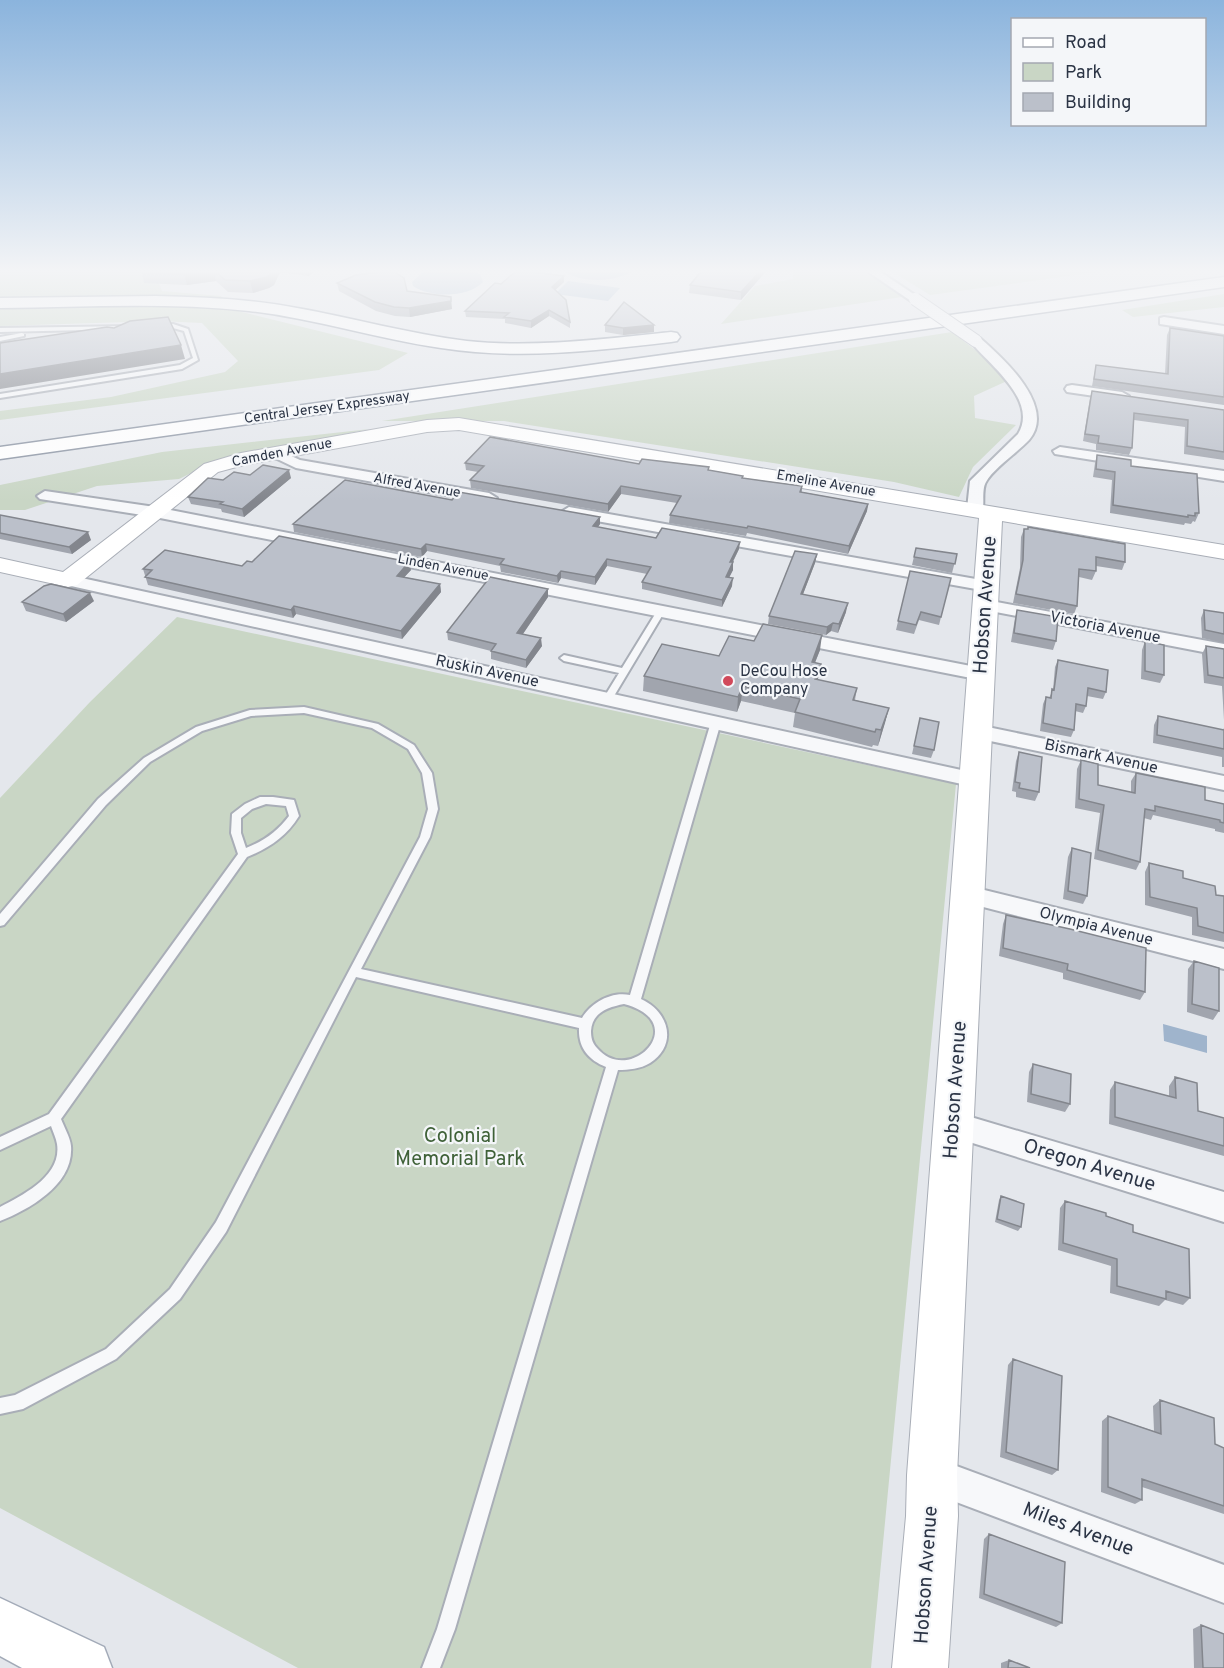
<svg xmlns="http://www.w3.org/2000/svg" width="1224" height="1668" font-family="Overpass,sans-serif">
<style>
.green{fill:#c9d6c5}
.water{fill:#9fb4cc}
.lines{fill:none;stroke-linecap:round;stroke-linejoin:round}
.lane-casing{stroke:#a9aeb7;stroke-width:4}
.street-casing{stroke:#a9aeb7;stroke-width:4}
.secondary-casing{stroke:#a9aeb7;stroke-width:2}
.primary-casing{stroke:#a3abb8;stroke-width:3}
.highway-casing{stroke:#8b94a3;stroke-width:3}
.lane{fill:#f7f8fa;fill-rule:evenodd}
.street{fill:#f7f8fa;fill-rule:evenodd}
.secondary{fill:#fff;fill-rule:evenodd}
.primary{fill:#fff;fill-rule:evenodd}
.highway{fill:#fff;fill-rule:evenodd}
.street-bridge-casing{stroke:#a9aeb7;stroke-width:14;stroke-linecap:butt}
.street-bridge{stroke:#f7f8fa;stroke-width:12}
.wall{fill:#a1a5ae}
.shaded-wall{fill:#83868d}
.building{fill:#bbc0ca;stroke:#83868d;stroke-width:1.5}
.poi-dot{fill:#d1495b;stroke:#f4f6f9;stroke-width:2}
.labels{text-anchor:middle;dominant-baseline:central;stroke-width:4.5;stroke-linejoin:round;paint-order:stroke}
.far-street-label{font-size:14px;fill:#2b3445;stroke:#f4f6f9}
.street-label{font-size:16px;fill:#2b3445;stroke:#f4f6f9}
.poi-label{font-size:16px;fill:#2b3445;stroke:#f4f6f9;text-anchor:start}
.near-street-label{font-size:20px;fill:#2b3445;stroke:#f4f6f9}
.near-park-label{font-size:20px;fill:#3f6138;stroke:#f4f6f9}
</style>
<rect width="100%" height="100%" fill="#e4e7ec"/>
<path class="green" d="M0 269H153L162 291 221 296 230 309 408 353 379 370 0 420V411L111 397 225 372 238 361 202 323 159 321 0 326Z
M793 269H862L902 297 721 324 755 286 793 279Z
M888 269H1119L930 295Z
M1224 294V307L1133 317 1122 310Z
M952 332 987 359 1007 381 974 396 975 418 1016 425 973 467 959 497 894 482 504 421H382Z
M370 429 220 459 179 479 97 486 25 510H0V485L162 452Z
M177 617 956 784 871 1668H298L0 1508V798L90 702Z"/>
<path class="water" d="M443 269H465L480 274 483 282C468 298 431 298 413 286L412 282 422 273Z
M561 269H636C618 283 578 284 561 269Z
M568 281 620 288 608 301 555 294Z
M1163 1024 1207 1036V1053L1164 1041Z"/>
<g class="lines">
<g class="lane-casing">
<path id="lane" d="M160 324H173L188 329 198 360 182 369 0 398V394L180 365 193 358 184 331 173 328 158 327V325Z
M132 326V328L130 329 0 332V328Z
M22 333 24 334V336L0 341V337Z
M661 608 665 611 611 701 608 702 603 699 619 673 564 661 560 658 564 655 622 668 657 611Z
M304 707 378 724 414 745 432 773 438 809 430 837 361 969 582 1018C591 1003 611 991 630 995L711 722 716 719 721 722 641 999C668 1011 679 1044 650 1063 640 1069 629 1070 618 1070L455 1629 440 1668H422L437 1629 606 1067C588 1060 578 1047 579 1028L356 977 226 1232 180 1299 116 1359 23 1409 0 1414V1398L15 1395 106 1349 170 1289 216 1222 420 837 428 809 422 773 408 749 372 728 304 713 251 716 202 731 150 762 106 805 4 925 0 926V914L98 799 144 758 196 727 250 710ZM624 1004C693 1022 630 1087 597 1048 592 1043 591 1037 591 1031 592 1012 609 1007 624 1004Z
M260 797H273L294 800 299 816C286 837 269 848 247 857L61 1119C64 1127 70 1137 71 1146 74 1184 30 1209 0 1221V1207C23 1195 62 1176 57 1144 56 1138 53 1132 51 1126L0 1150V1137L49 1114 238 854 231 833 232 814 245 804ZM266 804 286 806 289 816C278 831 264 841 246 848L241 833V818L252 809Z"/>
</g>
<g class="street-casing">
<path id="street" d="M864 269H876L921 299 919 301H911Z
M1164 317 1224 326V334L1160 324V318Z
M976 337 980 338C1004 359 1057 407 1029 440 1018 452 993 469 986 482 982 488 984 501 983 509L975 514 967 509 970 481 1018 434C1039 400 988 364 970 341Z
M1072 385 1122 392 1129 396 1122 400 1067 392 1065 389 1067 386Z
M1060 447 1224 471V481L1055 454 1053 451Z
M276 449 300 460 489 493 497 498 489 503 296 468 271 456 269 453 271 450Z
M45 491 155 507 981 668 988 670 991 674 988 678 981 680 155 517 40 499 37 496Z
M569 507 987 581 993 582 996 586 993 590 987 591 563 515 561 512Z
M68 575 975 773 983 775 986 780 983 785 975 787 62 584 59 580 62 576Z
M986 600 1224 644V656L980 609 977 605 980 601Z
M978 725 1224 776V790L971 737 968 732 971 727Z
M968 886 1224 949V969L960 901 956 895 960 889Z
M954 1112 1224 1192V1222L944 1134 940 1125 944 1116Z
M932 1457 1224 1565V1603L919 1488 914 1475 919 1462Z"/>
</g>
<g class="secondary-casing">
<path id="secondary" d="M459 418 1224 545V559L1002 521 957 1475 958 1516 948 1668H892L906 1516 907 1475 979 518 459 430 427 432 244 465 218 472 77 585 68 587 0 572V558L63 572 204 464 241 453 427 420Z"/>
</g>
<g class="primary-casing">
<path id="primary" d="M0 1598 104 1647 112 1668H22L0 1656Z"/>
</g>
<g class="highway-casing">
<path id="highway" d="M1224 277V287L0 459V447Z
M156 296C203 297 250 299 297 308 354 318 409 334 467 341 534 348 604 339 671 332L677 333 680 337 677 341 671 342C595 351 517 360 441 348 376 339 314 318 249 311 166 302 83 307 0 308V298Z"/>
</g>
<use href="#lane" class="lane"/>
<use href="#street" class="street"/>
<use href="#secondary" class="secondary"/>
<use href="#primary" class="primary"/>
<use href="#highway" class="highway"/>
<g class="street-bridge-casing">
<path id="street-bridge" d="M915 299 976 341"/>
</g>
<use href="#street-bridge" class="street-bridge"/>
</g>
<path class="wall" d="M141 269H319L308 276 280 272 274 285 269 288 253 293 228 292 216 281 187 285 144 283Z
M703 269H768L741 300 689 293 690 285Z
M564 282 555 290 570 322V328L549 316 531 328 505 323V319L466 317 465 311 501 284Z
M337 283 407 291 452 309 410 317 395 316 376 311 339 291Z
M605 325H654V332L623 335 605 332Z
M1170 328 1224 336V405L1092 386 1096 365 1165 374 1167 335Z
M1092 391 1224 410V460L1184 454 1185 427 1134 420 1132 448 1129 455 1096 450V444L1083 441 1090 398Z
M1097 455 1131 466 1199 513 1195 522 1193 521 1191 524 1185 523 1184 525 1110 513 1112 480 1093 477 1095 463Z
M465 463 639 464 709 470 743 476V478L802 486V492L868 504 867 511 848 554 747 533 746 536 669 523 670 515 677 503 621 494 608 512 471 488 470 480 478 472 466 470Z
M250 475 291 478 244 517 222 512 221 509 191 504 188 497 223 480Z
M452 500 600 517V524L598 527 656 538 739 549 733 562V570L729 578 732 586 722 607 642 589V582L647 574 607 566 595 585 561 578 558 583 501 572 500 566 427 551 422 557 294 532 293 524Z
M0 515 91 540 72 554 0 539Z
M1024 529 1125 562 1122 570 1096 566V571L1092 580 1079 577 1077 606 1074 614 1013 603 1020 568 1021 537Z
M916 548 957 554 952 573 912 565Z
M817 554 815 563 803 594 846 612 838 633 831 631 826 635 768 624 769 616Z
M252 562 411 570 404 577 440 584 441 592 402 639 296 614 293 618 148 585 143 569 242 566Z
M910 571 951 578 939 625 919 620 914 634 896 630Z
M548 589V597L523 634 542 646 526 668 491 659V651L448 640 447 632Z
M94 601 66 622 26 611 22 602Z
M1017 610 1056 641 1053 650 1011 642 1015 618Z
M1204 610 1224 613V643L1202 638 1201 618Z
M754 641 820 650 815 663 818 680 857 688 855 700 889 708 878 746 873 745 872 747 793 727 795 713 741 701 737 712 643 691 644 676 719 656Z
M1145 641 1164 675 1160 683 1141 679 1142 650Z
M1206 646 1224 649V720L1222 686 1204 683 1202 654Z
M1058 660 1106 692 1103 699 1087 696 1086 706 1083 713 1075 711 1074 730 1071 737 1040 731 1043 704 1046 697 1049 698 1053 690 1055 667Z
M1158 716 1223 730 1224 728V767H1222V757L1153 743 1154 725Z
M920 718 934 750 931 758 912 754Z
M1019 752 1039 792 1035 801 1016 797V792L1012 791 1016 761Z
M1081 760 1098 785 1131 792V781L1136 773 1205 800 1224 804V833L1215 831V829L1153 815 1151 820 1144 818 1140 862 1136 870 1094 859 1100 813 1075 808 1077 769Z
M1072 848 1087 896 1083 904 1063 899 1068 857Z
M1149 863 1216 895 1224 896V942L1192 935V917L1145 905V872Z
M1006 915 1145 992 1140 1000 1063 979V973L999 956 1003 924Z
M1194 961 1219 1011 1213 1020 1187 1012 1188 969Z
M1033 1064 1070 1104 1065 1112 1027 1102 1029 1072Z
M1175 1077 1198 1111 1224 1118V1156L1109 1124 1110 1090 1115 1082 1169 1096V1086Z
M1001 1196 1021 1227 1018 1231 995 1222 999 1200Z
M1065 1201 1106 1216 1133 1232 1190 1298 1183 1305 1165 1300 1159 1306 1110 1293 1111 1266 1058 1250 1060 1208Z
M1013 1359 1058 1470 1052 1475 1000 1457 1008 1365Z
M1160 1400 1215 1444 1224 1448V1514L1142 1487V1500L1135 1504 1101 1492 1102 1421 1108 1416 1154 1431 1153 1406Z
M989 1534 1062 1623 1056 1627 979 1598 984 1539Z
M1201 1625 1224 1668H1194L1193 1629Z
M1009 1660 1030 1668H1001V1663Z"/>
<path class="shaded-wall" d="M213 269 216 281 187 285 184 274Z
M274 269H280V272L274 285 269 288 253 293 250 281Z
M306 269H319L308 276Z
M762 269H768L741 300V292Z
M564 276V282L552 293V287Z
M451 297 452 309 410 317 409 308Z
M549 310V316L531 328V321Z
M654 325V332L623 335V328Z
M181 345 185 359 0 389V374Z
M289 470 291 478 244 517 242 509Z
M621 486V494L608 512V504Z
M868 504 867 511 848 554 849 546Z
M600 517V524L593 534V526Z
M88 532 91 540 72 554 69 547Z
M740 542 739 549 729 569 730 562Z
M426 544 427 551 422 557 421 549Z
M817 554 815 563 800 602 801 594Z
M607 559V566L595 585V577Z
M409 562 411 570 399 583 397 576Z
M733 562V570L725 585 726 577Z
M561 571V578L558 583 557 576Z
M733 578 732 586 722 607V600Z
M440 584 441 592 402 639 401 631Z
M548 589V597L518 641 517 633Z
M90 593 94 601 66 622 63 614Z
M848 603 846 612 838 633 839 624Z
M294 606 296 614 293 618 291 610Z
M833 623 831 631 826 635 827 627Z
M822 635 820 650 809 677 812 662Z
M541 638 542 646 526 668V660Z
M821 664 818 679 812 694 815 679Z
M743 686 741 701 737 712 738 697Z
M889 708 885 723 878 746 881 730Z"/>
<path class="building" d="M141 269H274L272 273 267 277 250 281 225 280 213 269 184 274 141 272Z
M384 269H390L404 278 407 291 451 297V301L409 308 394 307 375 302 337 283 356 275 379 272Z
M703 269H762L741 292 690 285Z
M517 270 564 276 552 287 566 300 570 322 549 310 531 321 504 317 509 313 465 311 495 283 501 284Z
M624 302 654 325 623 328 605 325Z
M168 317 181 345 0 374V343L107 327 114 328 130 321Z
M1170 328 1224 336V397L1094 379 1096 365 1168 374Z
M1092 391 1224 410V452L1187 446 1188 420 1134 413 1132 448 1098 443 1099 436 1085 434Z
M490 437 639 464 642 459 709 467 708 470 743 476 742 478 802 486 800 492 868 504 849 546 748 526 747 528 670 515 681 496 621 486 608 504 470 480 484 466 465 463Z
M1097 455 1131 460V466L1197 474 1199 513H1195V516L1188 515V517L1113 505 1115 472 1096 469Z
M263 465 289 470 242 509 220 504 223 502 188 497 208 478 223 480 234 472 250 475Z
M345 480 452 500 459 492 600 517 593 526 656 538 662 528 740 542 730 562H733L726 577 733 578 722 600 642 582 651 567 607 559 595 577 561 571 557 576 500 564 504 559 426 544 421 549 293 524Z
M0 515 88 532 69 547 0 533Z
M1028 527 1125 544V562L1096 557V571L1079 569 1077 606 1016 594 1023 560 1024 529H1028Z
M279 536 409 562 397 576 440 584 401 631 294 606 291 610 145 577 152 570 143 569 165 550 242 566 247 561 252 562Z
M916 548 957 554 955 564 914 557Z
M795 551 817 554 801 594 848 603 839 624 833 623 827 627 769 616Z
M910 571 951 578 941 617 921 612 916 625 898 621Z
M490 577 548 589 517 633 541 638 526 660 491 651 496 644 447 632Z
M51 584 90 593 63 614 22 602 44 586Z
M1017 610 1058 617 1056 641 1014 633Z
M1204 610 1224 613V634L1205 630Z
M763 624 822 635 812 662 821 664 815 679 857 688 853 700 889 708 881 730 876 729 875 732 795 712 800 699 743 686 738 697 644 676 662 644 719 656 729 636 754 641Z
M1145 641 1164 645V675L1145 671Z
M1206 646 1224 649V678L1208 675Z
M1058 660 1108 670 1106 692 1088 688 1086 706 1076 704 1074 730 1043 723 1046 697 1051 698 1052 689 1054 690Z
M1158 716 1224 730V749L1157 735Z
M920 718 939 722 934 750 914 746Z
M1019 752 1042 757 1039 792 1019 788 1020 783 1015 782Z
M1081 760 1098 764V785L1135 793 1136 773 1205 787V800L1224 804V823L1220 822V820L1155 806V811L1145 809 1140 862 1098 850 1104 805 1079 799Z
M1072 848 1091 853 1087 896 1068 891Z
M1149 863 1183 871V878L1215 886 1216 895 1224 896V933L1198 926 1197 908 1150 897Z
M1006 915 1070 929 1146 948 1145 992 1067 970 1068 964 1003 948Z
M1194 961 1219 968V1011L1192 1004Z
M1033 1064 1071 1074 1070 1104 1031 1094Z
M1175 1077 1197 1083 1198 1111 1224 1118V1146L1115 1117V1082L1176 1098Z
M1001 1196 1024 1204 1021 1227 997 1219Z
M1065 1201 1106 1213V1216L1133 1225V1232L1189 1249 1190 1298 1166 1291V1299L1117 1286V1259L1063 1243Z
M1013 1359 1062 1376 1058 1470 1006 1452Z
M1160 1400 1214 1418 1215 1444 1224 1448V1506L1142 1479V1500L1108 1487V1416L1161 1434Z
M989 1534 1065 1562 1062 1623 984 1594Z
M1201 1625 1224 1634V1668H1203Z
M1009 1660 1030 1668H1008Z"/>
<linearGradient id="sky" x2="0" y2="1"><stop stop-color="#8bb4dd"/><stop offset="0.54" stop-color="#f3f4f6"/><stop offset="1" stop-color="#f3f4f6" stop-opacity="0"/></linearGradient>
<rect width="1224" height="502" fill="url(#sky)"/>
<circle class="poi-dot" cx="728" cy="681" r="6"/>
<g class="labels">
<g class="far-street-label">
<text transform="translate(327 408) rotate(-8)">Central Jersey Expressway</text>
<text transform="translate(282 453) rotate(-11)">Camden Avenue</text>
<text transform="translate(826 484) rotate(10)">Emeline Avenue</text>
<text transform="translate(417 486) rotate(10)">Alfred Avenue</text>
<text transform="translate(443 568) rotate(11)">Linden Avenue</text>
</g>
<g class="street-label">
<text transform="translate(1105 628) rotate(11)">Victoria Avenue</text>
<text transform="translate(487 672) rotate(12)">Ruskin Avenue</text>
<text transform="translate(1101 757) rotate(12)">Bismark Avenue</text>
<text transform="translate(1096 927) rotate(14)">Olympia Avenue</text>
</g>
<g class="poi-label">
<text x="740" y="672">DeCou Hose<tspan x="740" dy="18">Company</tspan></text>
</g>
<g class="near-street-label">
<text transform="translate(986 605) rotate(-86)">Hobson Avenue</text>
<text transform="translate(956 1090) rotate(-86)">Hobson Avenue</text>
<text transform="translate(1089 1166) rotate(17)">Oregon Avenue</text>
<text transform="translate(1078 1530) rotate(21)">Miles Avenue</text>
<text transform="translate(927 1575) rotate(-86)">Hobson Avenue</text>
</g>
<g class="near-park-label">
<text x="460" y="1137">Colonial<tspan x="460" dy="23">Memorial Park</tspan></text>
</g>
</g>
<rect x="1011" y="18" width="195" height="108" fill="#f4f6f9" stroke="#a4a8b1" stroke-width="1.5"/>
<rect x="1023" y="38" width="30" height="9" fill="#ffffff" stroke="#a4a8b1" stroke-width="1.5"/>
<text x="1065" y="48" font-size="18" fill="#2b3445">Road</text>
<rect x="1023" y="63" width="30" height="18" fill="#c9d6c5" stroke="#a4a8b1" stroke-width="1.5"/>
<text x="1065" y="78" font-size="18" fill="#2b3445">Park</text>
<rect x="1023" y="93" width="30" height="18" fill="#bbc0ca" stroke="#a4a8b1" stroke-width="1.5"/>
<text x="1065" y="108" font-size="18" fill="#2b3445">Building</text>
</svg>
